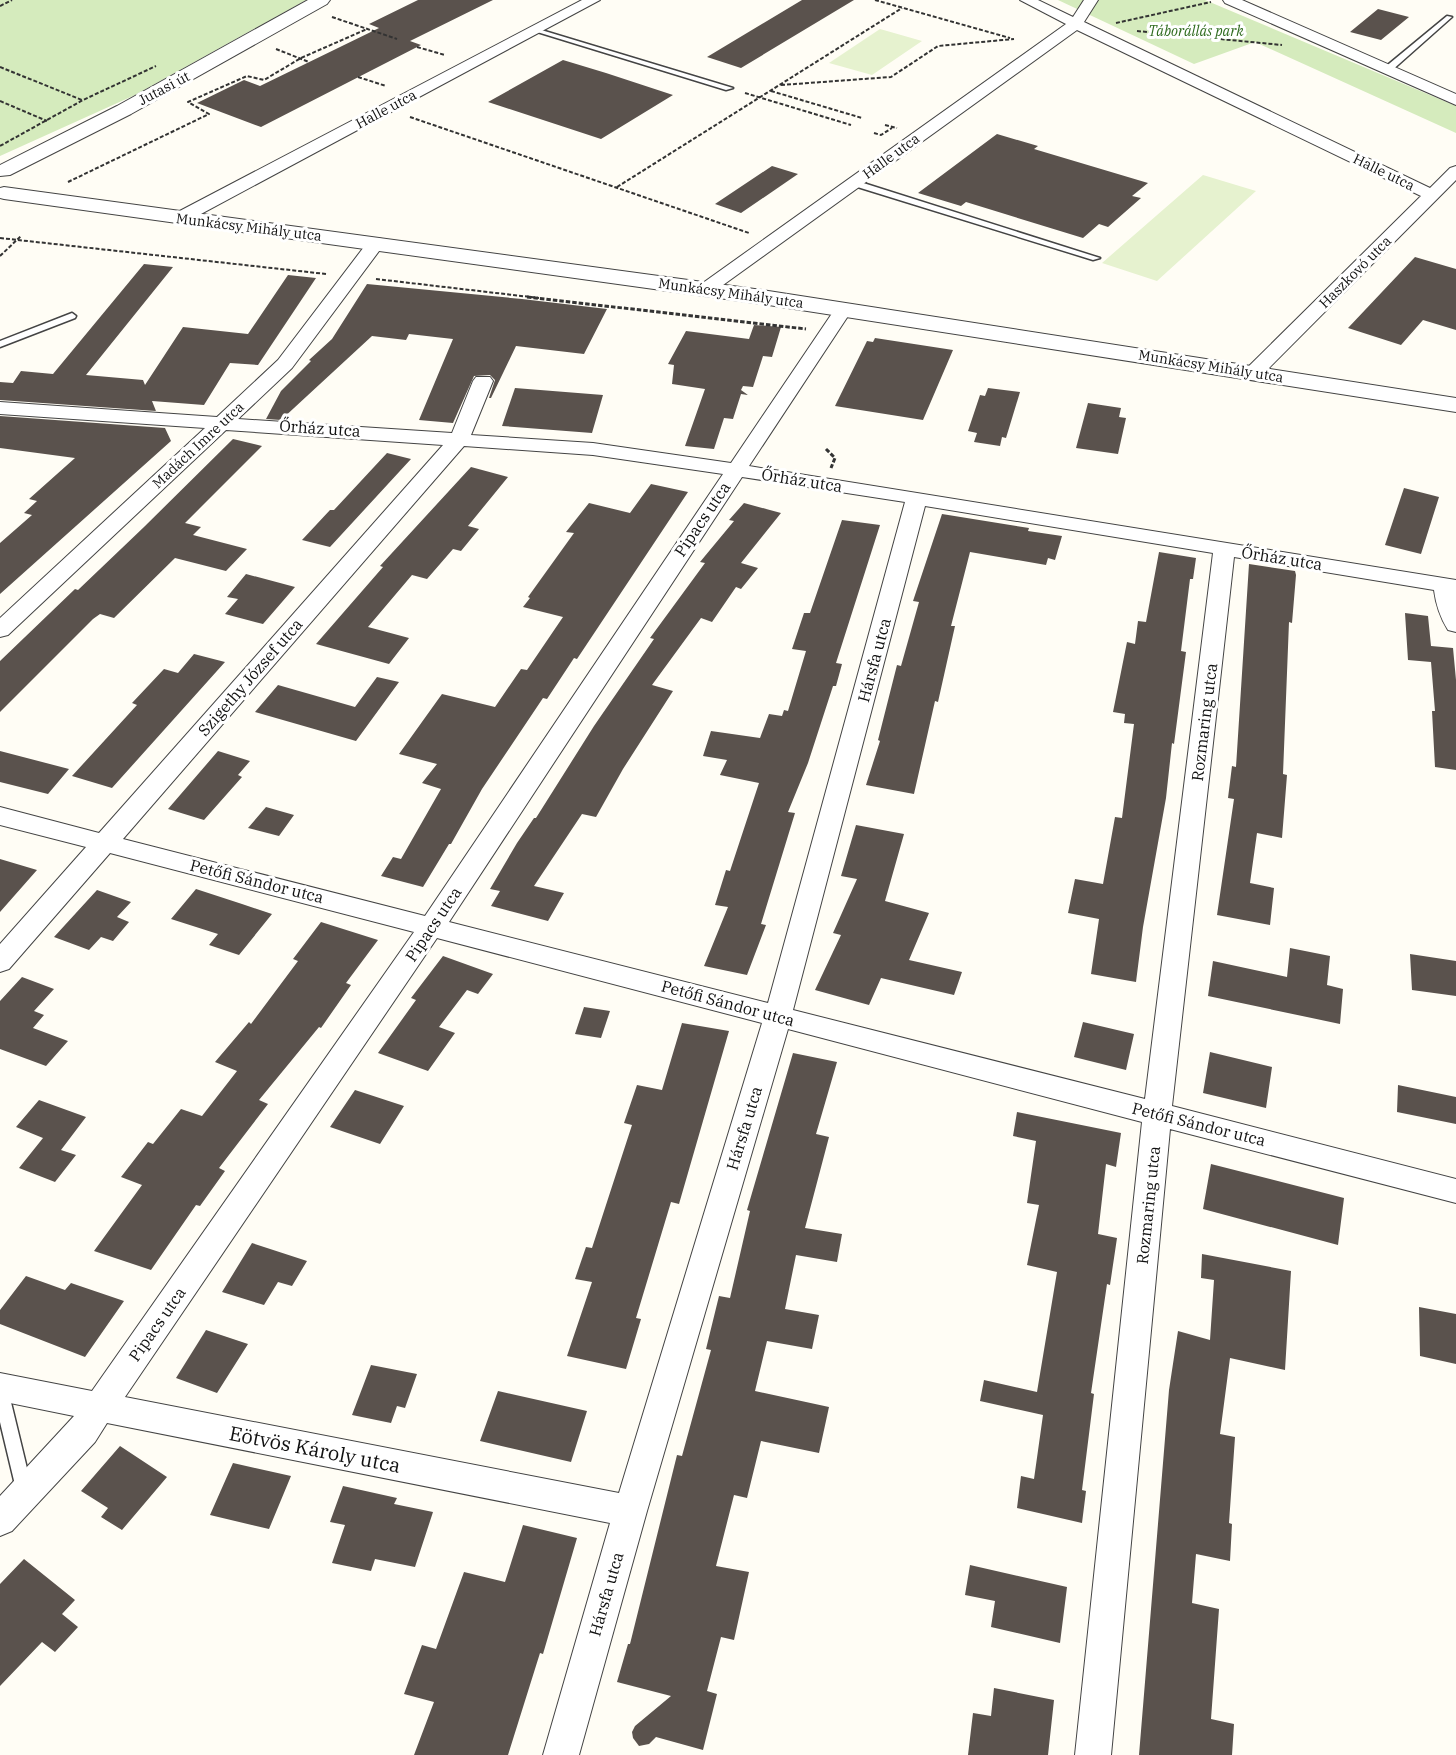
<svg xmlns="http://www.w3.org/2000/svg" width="1456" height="1755" font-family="'IBM Plex Serif',serif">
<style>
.green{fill:#d5ebbd}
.pitch{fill:#e6f2cf}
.building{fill:#5a524d}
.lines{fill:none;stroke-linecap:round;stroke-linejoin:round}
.service-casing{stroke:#444;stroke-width:3}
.minor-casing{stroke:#444;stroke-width:2}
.tertiary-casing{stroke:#444;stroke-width:2}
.path-far1{stroke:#333;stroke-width:2;stroke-dasharray:4 2;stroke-linecap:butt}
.path{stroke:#333;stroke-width:3;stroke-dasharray:4.5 2;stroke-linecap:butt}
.service{fill:#fff;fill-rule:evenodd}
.minor{fill:#fff;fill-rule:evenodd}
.tertiary{fill:#fff;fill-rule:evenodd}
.labels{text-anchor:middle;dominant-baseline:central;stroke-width:6;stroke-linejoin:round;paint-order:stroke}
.far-park-label{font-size:14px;font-style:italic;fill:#2f6b1f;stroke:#fff}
.far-street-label{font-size:14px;fill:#111;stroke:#fff}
.street-label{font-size:16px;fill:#111;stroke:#fff}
.near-street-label{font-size:20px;fill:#111;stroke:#fff}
</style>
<rect width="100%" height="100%" fill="#fffdf5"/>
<path class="green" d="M0 0H306L135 95 0 156Z
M1058 0H1205L1456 106V133L1255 42 1194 64Z"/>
<path class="pitch" d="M880 29 922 41 872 75 829 63Z
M1203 175 1256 191 1157 281 1102 263Z"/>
<path class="building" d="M418 0H493L410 41 421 45 261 127 197 103 244 80 260 86 379 28 369 24Z
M802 0H854L741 68 707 57Z
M1378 9 1409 17 1381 40 1350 32Z
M563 60 606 73 673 95 601 139 488 102Z
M997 134 1038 146 1034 149 1148 183 1132 196 1141 198 1108 227 1099 224 1083 238 966 202 961 206 918 193Z
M772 166 798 174 741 213 715 204Z
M1415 257 1456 269V330L1423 320 1401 345 1348 328Z
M144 264 173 267 86 375 143 380 145 385 183 327 248 334 288 275 316 278 258 365 230 363 204 405 152 401 156 411 0 400V382L13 383 21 371 53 374Z
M367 284 522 299 607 309 584 354 516 346 491 398H489L495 380 490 375 474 376 453 423 419 420 453 339 409 334 406 340 372 336 281 420 266 419 281 391 311 361 309 360 332 339Z
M754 325 781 327 772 357 763 356 753 387 743 386 741 390 748 395 741 394 733 419 724 418 714 449 685 446 705 389 672 384 674 365 668 364 686 331 749 339Z
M875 338 953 350 923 420 835 406 867 341 873 342Z
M515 388 603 395 592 433 502 426Z
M988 388 1020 392 1006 438 1002 437 1000 446 974 442 977 433 968 431 980 395 985 396Z
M1088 403 1121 408 1119 417 1126 418 1118 454 1076 448Z
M0 416 165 428 171 441 0 594V543L32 515 24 513 37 501 29 499 75 458 0 448Z
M233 439 262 446 185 523 201 527 193 535 247 549 226 571 175 558 114 618 100 614 93 619 0 712V661L75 589 78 590 144 527Z
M387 453 411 459 330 547 302 540 330 510H334Z
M471 467 508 477 468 526 479 529 461 551 453 549 427 579 412 575 368 627 409 638 389 664 316 644 383 567 380 566Z
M651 484 688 492 577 659 574 658 547 699 543 698 482 789 451 844H449L423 887 381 876 393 857 401 859 441 789 422 783 437 764 399 754 442 694 495 707 521 669 527 670 563 617 523 607 530 598 528 597 574 533 566 532 589 503 630 513Z
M1404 488 1439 497 1421 554 1385 545Z
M744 503 781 513 741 563 758 568 741 589 736 587 712 622 701 618 652 685 673 691 623 769 596 817 582 814 534 886 564 893 548 921 491 906 500 891 490 889 517 843 534 818H536L594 726 654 639 650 638 705 563 700 562 734 521 729 520Z
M942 514 1029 528 1028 531 1062 536 1055 560 1048 558 1046 565 970 552 951 626H955L938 702 935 701 914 794 866 785 880 741 878 740 897 665 901 666 919 602 913 601Z
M842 520 880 525 836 663 842 664 836 686H833L808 763 788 812 795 813 761 924 766 925 747 975 704 966 728 907 715 905 726 870 730 871 759 783 720 775 727 760 703 756 711 731 760 738 769 714 782 716 784 710 788 711 806 651 792 649 804 613H810Z
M1159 552 1196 558 1193 579H1190L1181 651 1186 652 1174 744 1172 743 1166 798 1143 927 1136 982 1091 974 1099 919 1068 913 1075 879 1103 884 1115 817 1122 818 1134 724 1124 723 1125 714 1113 712 1127 642 1135 644 1138 621 1146 622Z
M1249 564 1295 571 1296 575 1292 623 1289 622 1283 774 1287 775 1282 838 1257 833 1250 883 1274 888 1270 925 1217 915 1234 799 1228 798 1232 766 1236 767Z
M246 574 295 587 263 624 225 614 238 599 227 597Z
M1405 613 1428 616 1431 646 1453 648 1456 680V770L1435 767 1432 711H1435L1431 662 1408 660Z
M194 654 225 662 112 788 72 776 137 705 132 703 164 669 178 673Z
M377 677 399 682 356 741 255 712 278 685 355 707Z
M0 751 69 769 48 794 0 782Z
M218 751 250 761 238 775 242 777 204 820 168 809Z
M266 807 294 815 279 836 248 828Z
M856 825 904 834 885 901 929 913 909 960 962 972 954 995 881 978 869 1005 815 990 841 935 833 933 857 879 841 876Z
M0 859 37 870 0 912Z
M196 889 242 904 272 914 239 955 209 945 218 934 171 919Z
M97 890 131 902 117 917 129 922 113 941 101 937 89 950 54 937Z
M321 922 378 940 346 983 351 985 321 1028 319 1027 259 1100 268 1104 219 1168 225 1171 200 1206 196 1205 151 1270 94 1251 142 1185 121 1177 148 1142 153 1144 181 1109 202 1116 237 1071 215 1062 249 1022 251 1024 298 961 293 959Z
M1290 948 1330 956 1327 985 1343 989 1340 1024 1208 996 1213 961 1287 977Z
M1410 954 1456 961V996L1412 990Z
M443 956 493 974 478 994 467 990 439 1027 455 1033 428 1071 378 1053 416 1000 411 998Z
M22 977 54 989 34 1011 44 1015 33 1028 68 1041 46 1066 0 1049V1001Z
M584 1007 610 1011 601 1038 575 1034Z
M1083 1022 1134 1034 1126 1070 1074 1057Z
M682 1023 729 1031 679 1204 671 1202 636 1318 641 1319 626 1369 567 1356 592 1282 575 1279 586 1247 592 1248 632 1125 624 1123 637 1085 662 1090Z
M1210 1052 1272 1067 1266 1108 1203 1093Z
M793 1053 837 1062 816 1134 829 1137 805 1228 842 1234 837 1262 796 1255 785 1309 819 1315 812 1349 767 1341 755 1391 829 1407 819 1453 761 1441 747 1498 734 1495 716 1566 749 1572 734 1640 721 1637 707 1691 717 1694 703 1750 656 1737 649 1744 639 1746 633 1738 632 1732 635 1726 671 1696 617 1682 628 1644H630L677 1455 682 1456 711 1350 706 1349 719 1296 730 1298 750 1211 747 1210Z
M1398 1085 1456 1097V1124L1397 1112Z
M355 1090 404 1106 380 1144 330 1127Z
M39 1100 86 1117 61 1150 76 1155 55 1182 19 1168 43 1138 16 1127Z
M1017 1112 1121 1133 1116 1167 1106 1164 1098 1234 1117 1238 1110 1285 1107 1284 1091 1393 1094 1394 1082 1490 1086 1491 1082 1523 1017 1508 1021 1476 1034 1479 1043 1415 980 1401 984 1380 1037 1392 1057 1272 1027 1265 1039 1205 1027 1203 1036 1141 1013 1136Z
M1211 1164 1344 1198 1338 1245 1203 1209Z
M252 1243 307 1261 292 1286 278 1282 264 1305 222 1292Z
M1202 1254 1291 1271 1285 1370 1230 1358 1220 1434 1235 1437 1229 1523 1232 1524 1230 1561 1196 1554 1192 1603 1219 1609 1211 1719 1234 1724 1232 1755H1139L1169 1390 1178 1331 1210 1340 1214 1280 1201 1278Z
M26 1276 65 1290 71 1283 124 1301 85 1357 0 1324V1310Z
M1419 1307 1456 1314V1364L1420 1356Z
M206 1330 248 1344 217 1393 176 1378Z
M371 1365 417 1374 405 1408 397 1406 391 1423 352 1415Z
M498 1391 587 1411 571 1462 480 1441Z
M120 1446 167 1477 122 1530 101 1517 108 1508 81 1491Z
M233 1463 291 1476 269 1529 210 1515Z
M343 1486 397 1498 394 1504 433 1512 415 1567 375 1559 371 1571 332 1563 345 1525 330 1522Z
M523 1525 577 1538 543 1654 540 1653 508 1755H414L434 1702 404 1694 422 1645 436 1649 464 1572 505 1582Z
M24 1559 75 1600 62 1614 78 1627 55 1652 42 1642 0 1686V1584Z
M970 1565 1067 1587 1060 1643 991 1627 995 1601 965 1595Z
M994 1688 1054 1700 1048 1755H968L973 1713 991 1716Z"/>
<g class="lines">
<g class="service-casing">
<path id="service" d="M1447 16 1452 17 1390 72H1384V68Z
M534 29H538L733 88 726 90 534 31Z
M851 181H857L1100 258 1093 260 851 185Z
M72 313 76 316 75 318 0 347V341Z
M0 1383 5 1385 8 1390 32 1489 30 1494 24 1496 18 1494 16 1489 0 1422Z"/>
</g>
<g class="minor-casing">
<path id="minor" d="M582 0H600L186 222H174L171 218 174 214Z
M1020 0H1038L1073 17 1084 0H1098L1084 22 1430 188 1450 168 1456 166V180L1261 376H1247L1244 372 1247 368 1421 196 1077 30 712 293H700L697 289 700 285 1066 24Z
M1223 0H1242L1456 94V105L1225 3Z
M376 238 382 239 385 243 292 368 238 419 452 433 473 381 476 377H490L493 381 471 435 593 443 731 463 837 306H849L852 310 749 466 1456 580V632L1448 630C1440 617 1436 605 1434 590L1234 557 1172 1106 1456 1179V1203L1170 1129 1111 1755H1075L1142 1122 788 1029 647 1511 579 1755H543L610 1523 107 1423 95 1442 12 1531 0 1536V1496L74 1416 0 1401V1373L92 1391 414 932 110 853 9 969 0 972V944L86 847 0 825V807L99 833 443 445 226 430 8 635 0 637V618L205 428 0 414V402L217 417 278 360 370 239ZM464 446 593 455 723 474 425 916 123 839ZM742 477 905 502 768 1003 449 922ZM925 506 1213 553 1145 1099 793 1010ZM437 938 762 1023 619 1493 125 1397Z"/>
</g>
<g class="tertiary-casing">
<path id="tertiary" d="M308 0H330L327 4 131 114 10 175 0 176V165L117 106Z
M4 187 762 290 1456 398V412L762 304 4 199 0 198V188Z"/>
</g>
<path class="path-far1" d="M875 0 1010 38
M0 6 12 0
M332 17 397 39
M1116 23 1211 2
M1137 31 1282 45
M417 47 445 55
M276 49 309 62
M0 67 82 100
M358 77 386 86
M781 85 891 77 938 46 1014 39
M771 91 862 118
M745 93 851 125
M0 101 47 121
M410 117 749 233
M885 125 897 128
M874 133 881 135 892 128
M0 146 83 100 156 66
M68 182 209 114 188 102 247 76 264 80 301 58 367 29
M617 187 902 8
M0 238 326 274
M0 256 21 236
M376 279 539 298"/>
<path class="path" d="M527 297 806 329
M826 449 835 458 831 468"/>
<use href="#service" class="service"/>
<use href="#minor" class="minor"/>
<use href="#tertiary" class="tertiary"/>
</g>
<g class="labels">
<g class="far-park-label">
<text x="1196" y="31">Táborállás park</text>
</g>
<g class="far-street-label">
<text transform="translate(164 88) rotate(-28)">Jutasi út</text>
<text transform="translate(386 109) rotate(-28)">Halle utca</text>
<text transform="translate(891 156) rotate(-36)">Halle utca</text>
<text transform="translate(1384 172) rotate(26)">Halle utca</text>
<text transform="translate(249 227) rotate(7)">Munkácsy Mihály utca</text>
<text transform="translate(1355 272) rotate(-45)">Haszkovó utca</text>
<text transform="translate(731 293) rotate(8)">Munkácsy Mihály utca</text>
<text transform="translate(1211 366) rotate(9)">Munkácsy Mihály utca</text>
<text transform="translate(198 445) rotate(-43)">Madách Imre utca</text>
</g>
<g class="street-label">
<text transform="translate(320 428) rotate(4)">Őrház utca</text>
<text transform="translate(802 480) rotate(9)">Őrház utca</text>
<text transform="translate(702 519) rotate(-56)">Pipacs utca</text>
<text transform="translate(1282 558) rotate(9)">Őrház utca</text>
<text transform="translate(874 660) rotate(-75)">Hársfa utca</text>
<text transform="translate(250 677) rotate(-49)">Szigethy József utca</text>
<text transform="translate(1204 722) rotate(-83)">Rozmaring utca</text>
<text transform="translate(257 881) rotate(14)">Petőfi Sándor utca</text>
<text transform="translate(433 924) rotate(-56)">Pipacs utca</text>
<text transform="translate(728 1003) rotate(15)">Petőfi Sándor utca</text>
<text transform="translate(1199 1124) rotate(14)">Petőfi Sándor utca</text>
<text transform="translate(744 1128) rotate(-73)">Hársfa utca</text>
<text transform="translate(1148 1205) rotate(-84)">Rozmaring utca</text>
<text transform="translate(157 1324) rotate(-55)">Pipacs utca</text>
<text transform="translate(606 1594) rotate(-74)">Hársfa utca</text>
</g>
<g class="near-street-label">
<text transform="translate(315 1449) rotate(11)">Eötvös Károly utca</text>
</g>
</g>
</svg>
